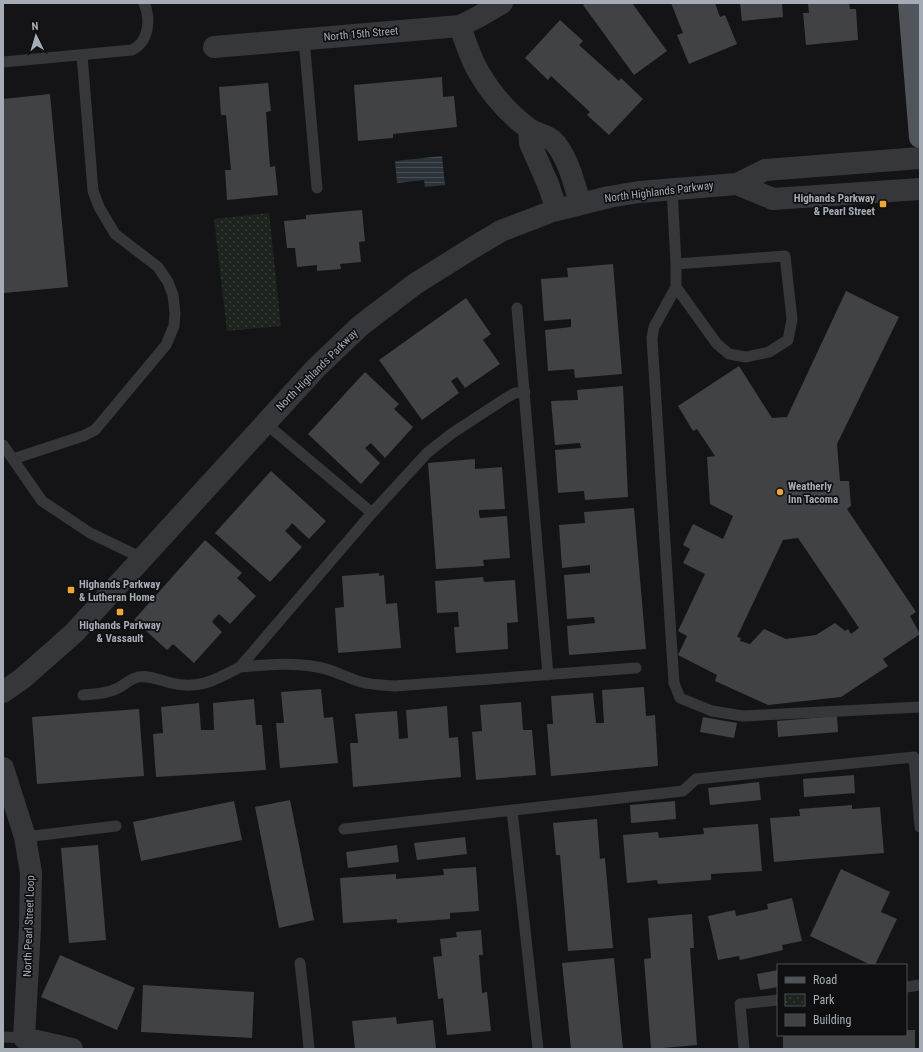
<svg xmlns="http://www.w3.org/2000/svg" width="923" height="1052" font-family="'Roboto Condensed',sans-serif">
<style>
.park{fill:url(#park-dots)}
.water{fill:url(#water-rules)}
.building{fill:#404246;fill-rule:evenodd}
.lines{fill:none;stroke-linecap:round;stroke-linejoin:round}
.service{stroke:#35373b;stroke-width:11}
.minor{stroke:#35373b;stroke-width:22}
.primary{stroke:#51545a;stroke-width:22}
.poi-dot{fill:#eea734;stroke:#0f0f11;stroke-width:1.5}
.labels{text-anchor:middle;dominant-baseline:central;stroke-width:3.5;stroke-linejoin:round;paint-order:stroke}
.street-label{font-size:11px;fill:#a6acb6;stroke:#0f0f11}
.poi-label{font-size:11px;font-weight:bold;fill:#a6acb6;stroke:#0f0f11;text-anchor:start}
</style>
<defs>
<pattern id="park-dots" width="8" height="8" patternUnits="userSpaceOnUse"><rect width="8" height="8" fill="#1c241d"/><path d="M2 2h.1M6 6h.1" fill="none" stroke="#3a413c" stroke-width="1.8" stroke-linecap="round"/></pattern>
<pattern id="water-rules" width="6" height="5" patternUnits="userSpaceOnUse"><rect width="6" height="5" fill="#2b343a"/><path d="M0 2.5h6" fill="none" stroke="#474f54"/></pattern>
</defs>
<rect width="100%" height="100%" fill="#141416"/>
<path class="park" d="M269 213 281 326 227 331 214 219Z"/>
<path class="water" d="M442 156 445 185 425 187 424 180 397 183 395 161Z"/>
<path class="building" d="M586 3H632L667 51 634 75 583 5Z
M671 3H715L720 17 725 15 737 44 689 64 677 35 683 33Z
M740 3H782L783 17 742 21Z
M808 3H849L850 9H856L858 40 806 45 803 13H809Z
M560 20 583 41 579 45 619 81 621 78 643 99 609 135 587 115 590 112 551 76 548 80 525 58Z
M442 77 443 97 454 96 457 127 393 134V138L358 141 354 85Z
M268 83 271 111 266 112 268 141 270 167 275 166 278 195 227 200 225 170H231L226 115H221L219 87Z
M50 94 68 287 4 293 3 99Z
M362 210 365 241 359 242 361 262 340 264 341 269 317 271V265L297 267 295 248H287L284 221 306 219V215Z
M613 264 622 374 575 378 574 369 548 371 545 330 571 327V319L544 321 541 279 568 277 567 268Z
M846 291 899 317 837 444 840 481H849L851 506 847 509 916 612 910 616 920 634 883 659 888 666 841 697 768 705 715 681 717 675 678 655 687 636 678 631 705 574 683 563 690 549 683 545 693 524 723 539 733 516 710 504 707 457 715 456 697 429 693 431 678 406 739 366 772 418 787 417ZM798 538 859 628 851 634 848 629 845 631 835 623 816 635 786 639 764 629 750 644 740 641 741 638 737 637 783 540Z
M466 298 491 334 483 340 500 364 465 388 457 377 451 381 459 393 422 420 379 360Z
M365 372 399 404 394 409 413 427 385 458 371 443 365 448 380 463 361 484 308 434Z
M623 386 628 497 585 500 584 491 558 493 555 450 581 448 580 443 555 445 551 401 578 400 577 390Z
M475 459V469L502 467 505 509 479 510V514L480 518 507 516 510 558 483 560 484 566 436 569 428 463Z
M271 471 326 521 309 539 292 523 289 527 285 531 302 547 270 582 215 533Z
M634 508 646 649 569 655 567 626 595 623 594 617 567 619 564 575 590 573V565L562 568 559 525 585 523 584 512Z
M205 540 242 573 237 578 256 596 230 624 219 614 215 618 212 622 222 632 194 663 173 644 167 650 134 620Z
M379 573V576L384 575 386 604 397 603 401 648 338 653 335 608 344 607 342 576Z
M483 577 484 582 515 580 518 622 507 623 508 649 456 653 454 627H459L458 612 437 613 435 581Z
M644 687 646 716 655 715 658 766 551 776 547 724H553L551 696 593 693 596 723H604L602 690Z
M321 689 324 718 333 717 338 763 280 768 276 723H284L281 692Z
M254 699 256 725H262L266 770 156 777 153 734 163 733 161 707 199 703 201 730H214L213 703Z
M521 702 523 730H532L536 775 476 780 472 732 482 731 480 705Z
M447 706 449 738 458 737 461 777 353 787 350 743H358L355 714 397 711 399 739 408 738 406 710Z
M139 709 144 776 37 784 32 717Z
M837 716 838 732 778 737 777 721Z
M703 717 737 723 734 738 700 732Z
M854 775 855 793 804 797 803 779Z
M759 782 761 800 710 805 708 788Z
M290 800 314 920 279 928 255 807Z
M234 801 242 840 141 861 133 822Z
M675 801 676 819 631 823 630 805Z
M852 805V809L880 807 884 853 774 862 770 818 800 816 799 809Z
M597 819 600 859 605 858 613 948 568 951 560 855H556L553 823Z
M758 824 762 871 711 874V880L658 884 657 880 627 883 623 835 658 832 659 838 704 834 703 828Z
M465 837 467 854 417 860 414 843Z
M98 845 106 940 69 943 61 848Z
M397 845 399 862 348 868 346 852Z
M476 867 479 911 450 913V919L397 923V919L343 923 340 878 396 874V879L444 875 443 869Z
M841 869 890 892 881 912 897 919 875 965H871L810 936Z
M792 898 802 941 782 945 783 950 740 960 739 956 718 960 708 916 735 910 736 916 768 909 767 904Z
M692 914 694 948H690L697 1045 651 1049 644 959 651 958 648 918Z
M481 930 483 955H479L482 993 487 992 491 1031 447 1035 443 998 438 999 433 957 442 956 440 939 457 937 456 932Z
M60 955 135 988 117 1030 41 997Z
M614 958 623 1049H571L562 963Z
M778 970V987L760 990 757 974Z
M143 985 254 992 252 1038 141 1032Z
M396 1017 397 1024 433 1020 436 1049H355L352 1021Z
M906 1030H915V1049H783V1036L906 1035Z"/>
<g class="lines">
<path class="service" d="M304 39 317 188
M3 62 132 50C149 42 151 19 144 3
M672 189 676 264V287L654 327 652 338 674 683 680 698 712 711 743 716 920 707
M676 287 717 344 729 354 746 357 769 352 788 340 792 319 785 256 676 264
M517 308 548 675
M265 423 372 513
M3 445 42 501 90 533 142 558
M13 459 83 436 95 430 166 345 174 326 175 313 173 295 168 282 158 267 115 234 99 207 93 191 82 55
M240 667C265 665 292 662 317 667 333 669 346 678 361 682 372 685 383 685 395 686L636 668
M83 695C94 694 106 694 116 689 123 686 130 679 138 677 148 675 160 680 171 683 198 690 216 680 240 667L372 513 427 453 451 434 506 398 515 393 525 392
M512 810 538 1049
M344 829 683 791 696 779 914 757 920 827
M25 837 116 826
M300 963 306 1017 309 1049
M906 987 920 985
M3 1037 24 1038
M744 1049 740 1004 778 1000"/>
<path class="minor" d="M460 26C465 41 470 57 478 71 490 92 508 113 528 128 537 135 548 134 556 144 569 161 574 183 580 203
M214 47 460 26 478 17 502 3
M529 129 530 143 548 184 557 210
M737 184 773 199 920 189
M3 692 23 678 74 633 316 368 360 326 415 284 474 247 501 231 553 211 609 197 639 192 737 184 765 170 920 158
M3 768 25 837 31 873 30 928 24 1038 72 1049"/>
<path class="primary" d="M909 3 920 137"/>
</g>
<g class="poi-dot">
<rect x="879" y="200" width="8" height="8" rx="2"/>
<circle cx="780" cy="492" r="4"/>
<rect x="67" y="586" width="8" height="8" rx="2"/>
<rect x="116" y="608" width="8" height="8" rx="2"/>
</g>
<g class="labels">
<g class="street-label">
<text transform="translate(361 34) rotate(-5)">North 15th Street</text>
<text transform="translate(659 192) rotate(-7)">North Highlands Parkway</text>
<text transform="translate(317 370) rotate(-45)">North Highlands Parkway</text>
<text transform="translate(29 926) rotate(-88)">North Pearl Street Loop</text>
</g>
<g class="poi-label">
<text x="875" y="198" text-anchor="end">Highands Parkway<tspan x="875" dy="13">&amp; Pearl Street</tspan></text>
<text x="788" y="486">Weatherly<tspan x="788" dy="13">Inn Tacoma</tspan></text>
<text x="79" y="584">Highands Parkway<tspan x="79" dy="13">&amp; Lutheran Home</tspan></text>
<text x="120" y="625" text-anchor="middle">Highands Parkway<tspan x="120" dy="13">&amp; Vassault</tspan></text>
</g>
</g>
<rect width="923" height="1052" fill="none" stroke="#a6acb6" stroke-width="8"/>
<rect x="777" y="964" width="130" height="72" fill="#0f0f11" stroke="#4b4e53"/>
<rect x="785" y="977" width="20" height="6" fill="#51545a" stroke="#4b4e53"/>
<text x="813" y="984" font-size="12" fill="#a6acb6">Road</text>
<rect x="785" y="994" width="20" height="12" fill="url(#park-dots)" stroke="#4b4e53"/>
<text x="813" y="1004" font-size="12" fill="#a6acb6">Park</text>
<rect x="785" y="1014" width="20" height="12" fill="#404246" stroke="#4b4e53"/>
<text x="813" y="1024" font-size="12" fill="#a6acb6">Building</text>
<g transform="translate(36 36) rotate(355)" stroke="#0f0f11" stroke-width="3" paint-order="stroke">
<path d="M0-3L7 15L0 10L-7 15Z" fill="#a6acb6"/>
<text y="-6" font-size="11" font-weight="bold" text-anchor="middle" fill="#a6acb6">N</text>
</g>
</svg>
